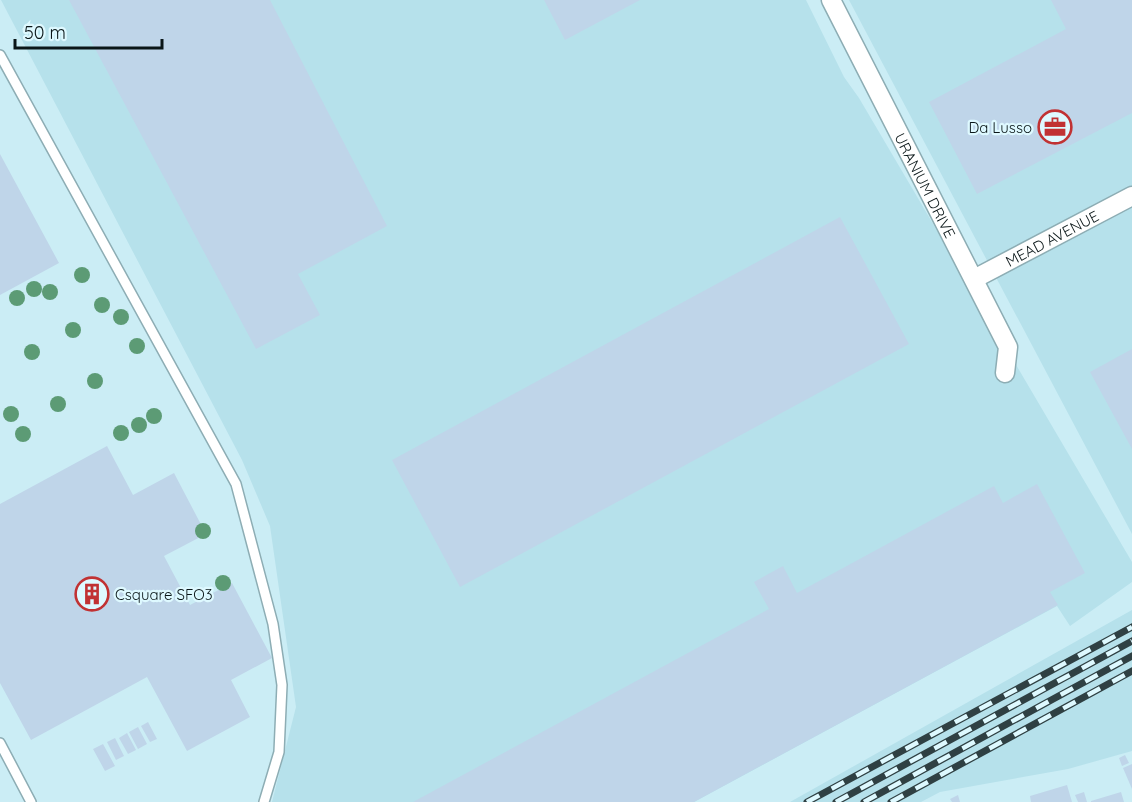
<svg xmlns="http://www.w3.org/2000/svg" width="1132" height="802" font-family="Quicksand,sans-serif">
<style>
.built{fill:#b6e1eb}
.building{fill:#bfd5e9}
.lines{fill:none;stroke-linecap:round;stroke-linejoin:round}
.service-casing{stroke:#8dadb4;stroke-width:12}
.minor-casing{stroke:#8dadb4;stroke-width:21}
.service{stroke:#fff;stroke-width:9}
.minor{stroke:#fff;stroke-width:18}
.rail-casing{stroke:#2f4043;stroke-width:7}
.rail{stroke:#def9ff;stroke-width:4.5;stroke-dasharray:14;stroke-linecap:butt}
.tree{fill:#5c9b75}
.labels{text-anchor:middle;dominant-baseline:central;stroke-width:4.5;stroke-linejoin:round;paint-order:stroke}
.poi-label{font-size:15px;fill:#0a1618;stroke:#def9ff;text-anchor:end}
.street-label{font-size:15px;fill:#0a1618;stroke:#def9ff}
</style>
<rect width="100%" height="100%" fill="#cbedf5"/>
<path class="built" d="M1 0H806L844 77 859 98 1132 562V582L1070 626 1057 606 694 802H272L296 707 270 526 242 460Z
M849 0H1132V534Z
M1132 610V751L1068 769 940 792 921 802H790Z"/>
<path class="building" d="M69 0H270L387 226 298 274 320 315 256 349Z
M544 0H640L565 40Z
M1051 0H1132V113L977 194 929 102 1066 29Z
M0 154 59 263 0 295Z
M840 217 909 344 460 587 392 460Z
M1132 349V449L1090 372Z
M107 446 133 495 174 473 206 534 164 556 190 605 232 583 272 658 231 680 250 717 187 751 147 677 31 740 0 683V504Z
M1037 484 1085 573 1050 592 1058 605 694 802H413L769 609 754 582 783 566 797 593 994 486 1003 503Z
M148 722 157 739 150 742 141 726Z
M138 727 147 744 138 749 129 732Z
M127 733 136 750 128 754 119 738Z
M115 738 124 756 116 760 107 742Z
M103 744 115 766 105 771 93 749Z
M1125 755 1129 763 1122 766 1119 758Z
M1132 764V789L1123 768Z
M1067 785 1072 802H1031L1030 796Z
M1084 792 1087 802H1078L1075 795Z
M1121 792 1124 802H1091V801Z
M958 795 960 802H952L950 799Z"/>
<g class="lines">
<g class="service-casing">
<path id="service" d="M0 55 236 484 273 624 282 685 279 752 264 802
M0 743 31 802"/>
</g>
<g class="minor-casing">
<g id="minor">
<path id="s1" d="M831 0 1008 347 1005 373"/>
<path id="s2" d="M974 279 1132 196"/>
</g>
</g>
<use href="#service" class="service"/>
<use href="#minor" class="minor"/>
<g class="rail-casing">
<path id="rail" d="M807 802 1132 627
M836 802 1132 641
M864 802 1132 656
M891 802 1132 671"/>
</g>
<use href="#rail" class="rail"/>
</g>
<g class="tree">
<circle cx="82" cy="275" r="8"/>
<circle cx="34" cy="289" r="8"/>
<circle cx="50" cy="292" r="8"/>
<circle cx="17" cy="298" r="8"/>
<circle cx="102" cy="305" r="8"/>
<circle cx="121" cy="317" r="8"/>
<circle cx="73" cy="330" r="8"/>
<circle cx="137" cy="346" r="8"/>
<circle cx="32" cy="352" r="8"/>
<circle cx="95" cy="381" r="8"/>
<circle cx="58" cy="404" r="8"/>
<circle cx="11" cy="414" r="8"/>
<circle cx="154" cy="416" r="8"/>
<circle cx="139" cy="425" r="8"/>
<circle cx="121" cy="433" r="8"/>
<circle cx="23" cy="434" r="8"/>
<circle cx="203" cy="531" r="8"/>
<circle cx="223" cy="583" r="8"/>
</g>
<defs>
<g id="office-ring" transform="scale(1.725)"><circle r="9.5" fill="#def9ff" stroke="#c13233" stroke-width="1.5"/><path d="M-6-3h4V-5.5h4V-3h4V5H-6ZM-1-4.5V-3h2v-1.5ZM-6 0V1H6V0Z" fill="#c13233"/></g>
<g id="building-ring" transform="scale(1.725)"><circle r="9.5" fill="#def9ff" stroke="#c13233" stroke-width="1.5"/><path d="M-4-6H4V6H1V3H-1V6H-4ZM-2.5-4.3h1.7v1.8h-1.7ZM.8-4.3h1.7v1.8H.8ZM-2.5-1h1.7V.8h-1.7ZM.8-1h1.7V.8H.8Z" fill="#c13233"/></g>
</defs>
<g fill-rule="evenodd">
<use href="#office-ring" x="1055" y="127"/>
<use href="#building-ring" x="92" y="594"/>
</g>
<g class="labels">
<g class="poi-label">
<text x="1032" y="127">Da Lusso</text>
<text x="115" y="594" text-anchor="start">Csquare SFO3</text>
</g>
<g class="street-label">
<text stroke="none"><textPath href="#s1" startOffset="208">URANIUM DRIVE</textPath></text>
<text stroke="none"><textPath href="#s2" startOffset="88">MEAD AVENUE</textPath></text>
</g>
</g>
<path d="M15 39v9h147v-9" fill="none" stroke="#0a1618" stroke-width="3"/>
<text x="24" y="39" font-size="18" fill="#0a1618" stroke="#def9ff" stroke-width="4.5" paint-order="stroke">50 m</text>
</svg>
